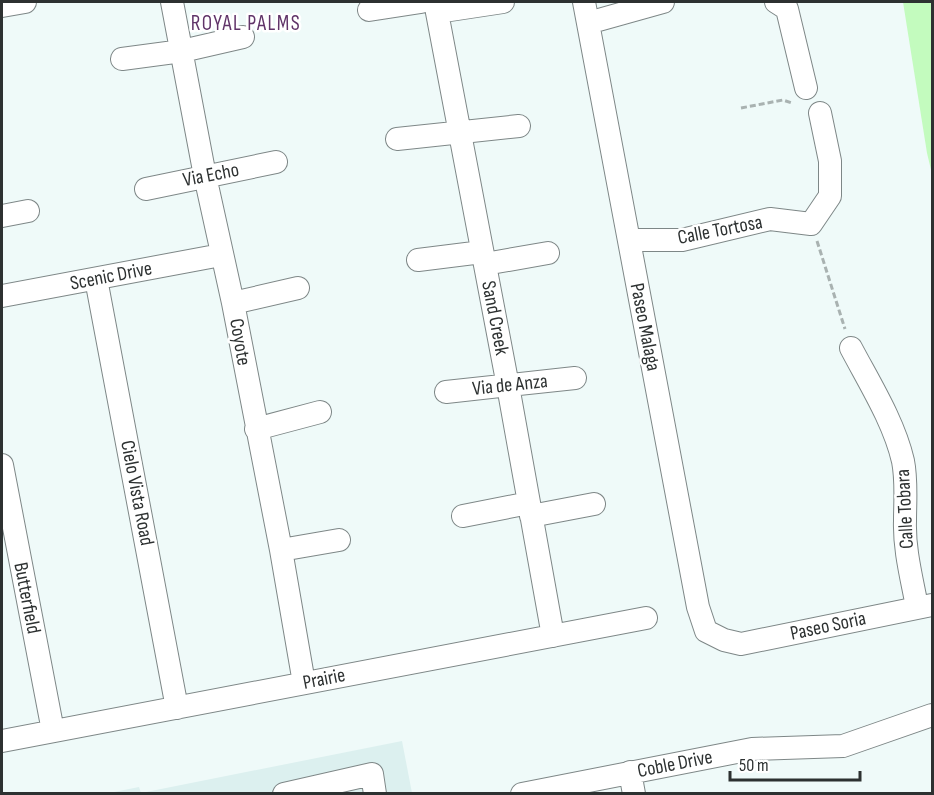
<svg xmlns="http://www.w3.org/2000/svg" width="934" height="795" font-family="'Sofia Sans Condensed',sans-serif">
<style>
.built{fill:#dcf0ef}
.green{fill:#c3fbbe}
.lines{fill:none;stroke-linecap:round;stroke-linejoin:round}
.minor-casing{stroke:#7e8787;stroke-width:24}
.path{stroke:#a9b2b1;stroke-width:3;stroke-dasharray:6 3;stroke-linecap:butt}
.minor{stroke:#fff;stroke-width:22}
.labels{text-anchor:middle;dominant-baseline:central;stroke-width:5;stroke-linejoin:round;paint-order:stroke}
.street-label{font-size:20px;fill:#2d3131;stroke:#fff}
.neighbourhood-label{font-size:21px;letter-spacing:1.5px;fill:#603469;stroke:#fff}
</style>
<rect width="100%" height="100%" fill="#effaf9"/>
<path class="built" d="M402 741 412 793 104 794 139 787 141 793Z"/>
<path class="green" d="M903 2H932V174L927 153Z"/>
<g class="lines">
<g class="minor-casing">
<path id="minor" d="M172 2 205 176 233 303 281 550 304 683
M435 2 508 386 553 636
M584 2 698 607 706 631 724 640 741 644 932 605
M776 2 787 9 806 88
M2 6 25 2
M369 10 421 2
M437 12 503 2
M588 23 663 2
M122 59 182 51 243 37
M397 139 519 126
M146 189 276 162
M2 216 28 211
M629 240H682L770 219 811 224 830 196V161L820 113
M418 260 482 252
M485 264 548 253
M96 279 177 708
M2 296 221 255
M233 303 298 288
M851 348C870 384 894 422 903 461 907 481 905 501 905 521 904 550 912 579 917 607
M446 392 575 378
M256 429 320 412
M2 465 53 731
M463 516 529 503
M531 516 594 504
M281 550 339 540
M2 741 646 618
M630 772 634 794
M284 794 372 774 375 794
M522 794 752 749 843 746 932 715"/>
</g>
<path class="path" d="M741 108 783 100 792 103
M817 241 845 329"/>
<use href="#minor" class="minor"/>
</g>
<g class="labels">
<g class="street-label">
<text transform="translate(211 175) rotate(-11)">Via Echo</text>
<text transform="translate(720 230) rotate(-11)">Calle Tortosa</text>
<text transform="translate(111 276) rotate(-11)">Scenic Drive</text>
<text transform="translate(495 318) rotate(79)">Sand Creek</text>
<text transform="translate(645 327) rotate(79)">Paseo Malaga</text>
<text transform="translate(240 342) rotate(80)">Coyote</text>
<text transform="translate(510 385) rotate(-6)">Via de Anza</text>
<text transform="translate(137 493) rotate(79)">Cielo Vista Road</text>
<text transform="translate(905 509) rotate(-93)">Calle Tobara</text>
<text transform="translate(27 598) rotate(79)">Butterfield</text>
<text transform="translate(828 626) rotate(-12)">Paseo Soria</text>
<text transform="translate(324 679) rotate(-11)">Prairie</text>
<text transform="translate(675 764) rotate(-11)">Coble Drive</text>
</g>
<g class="neighbourhood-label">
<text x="246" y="23">ROYAL PALMS</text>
</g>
</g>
<rect width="934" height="795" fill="none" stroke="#2d3131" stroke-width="6"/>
<path d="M730 771v9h130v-9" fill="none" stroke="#2d3131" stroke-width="3"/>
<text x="739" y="771" font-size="18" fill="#2d3131" stroke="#ffffff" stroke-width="4.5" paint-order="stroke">50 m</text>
</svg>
